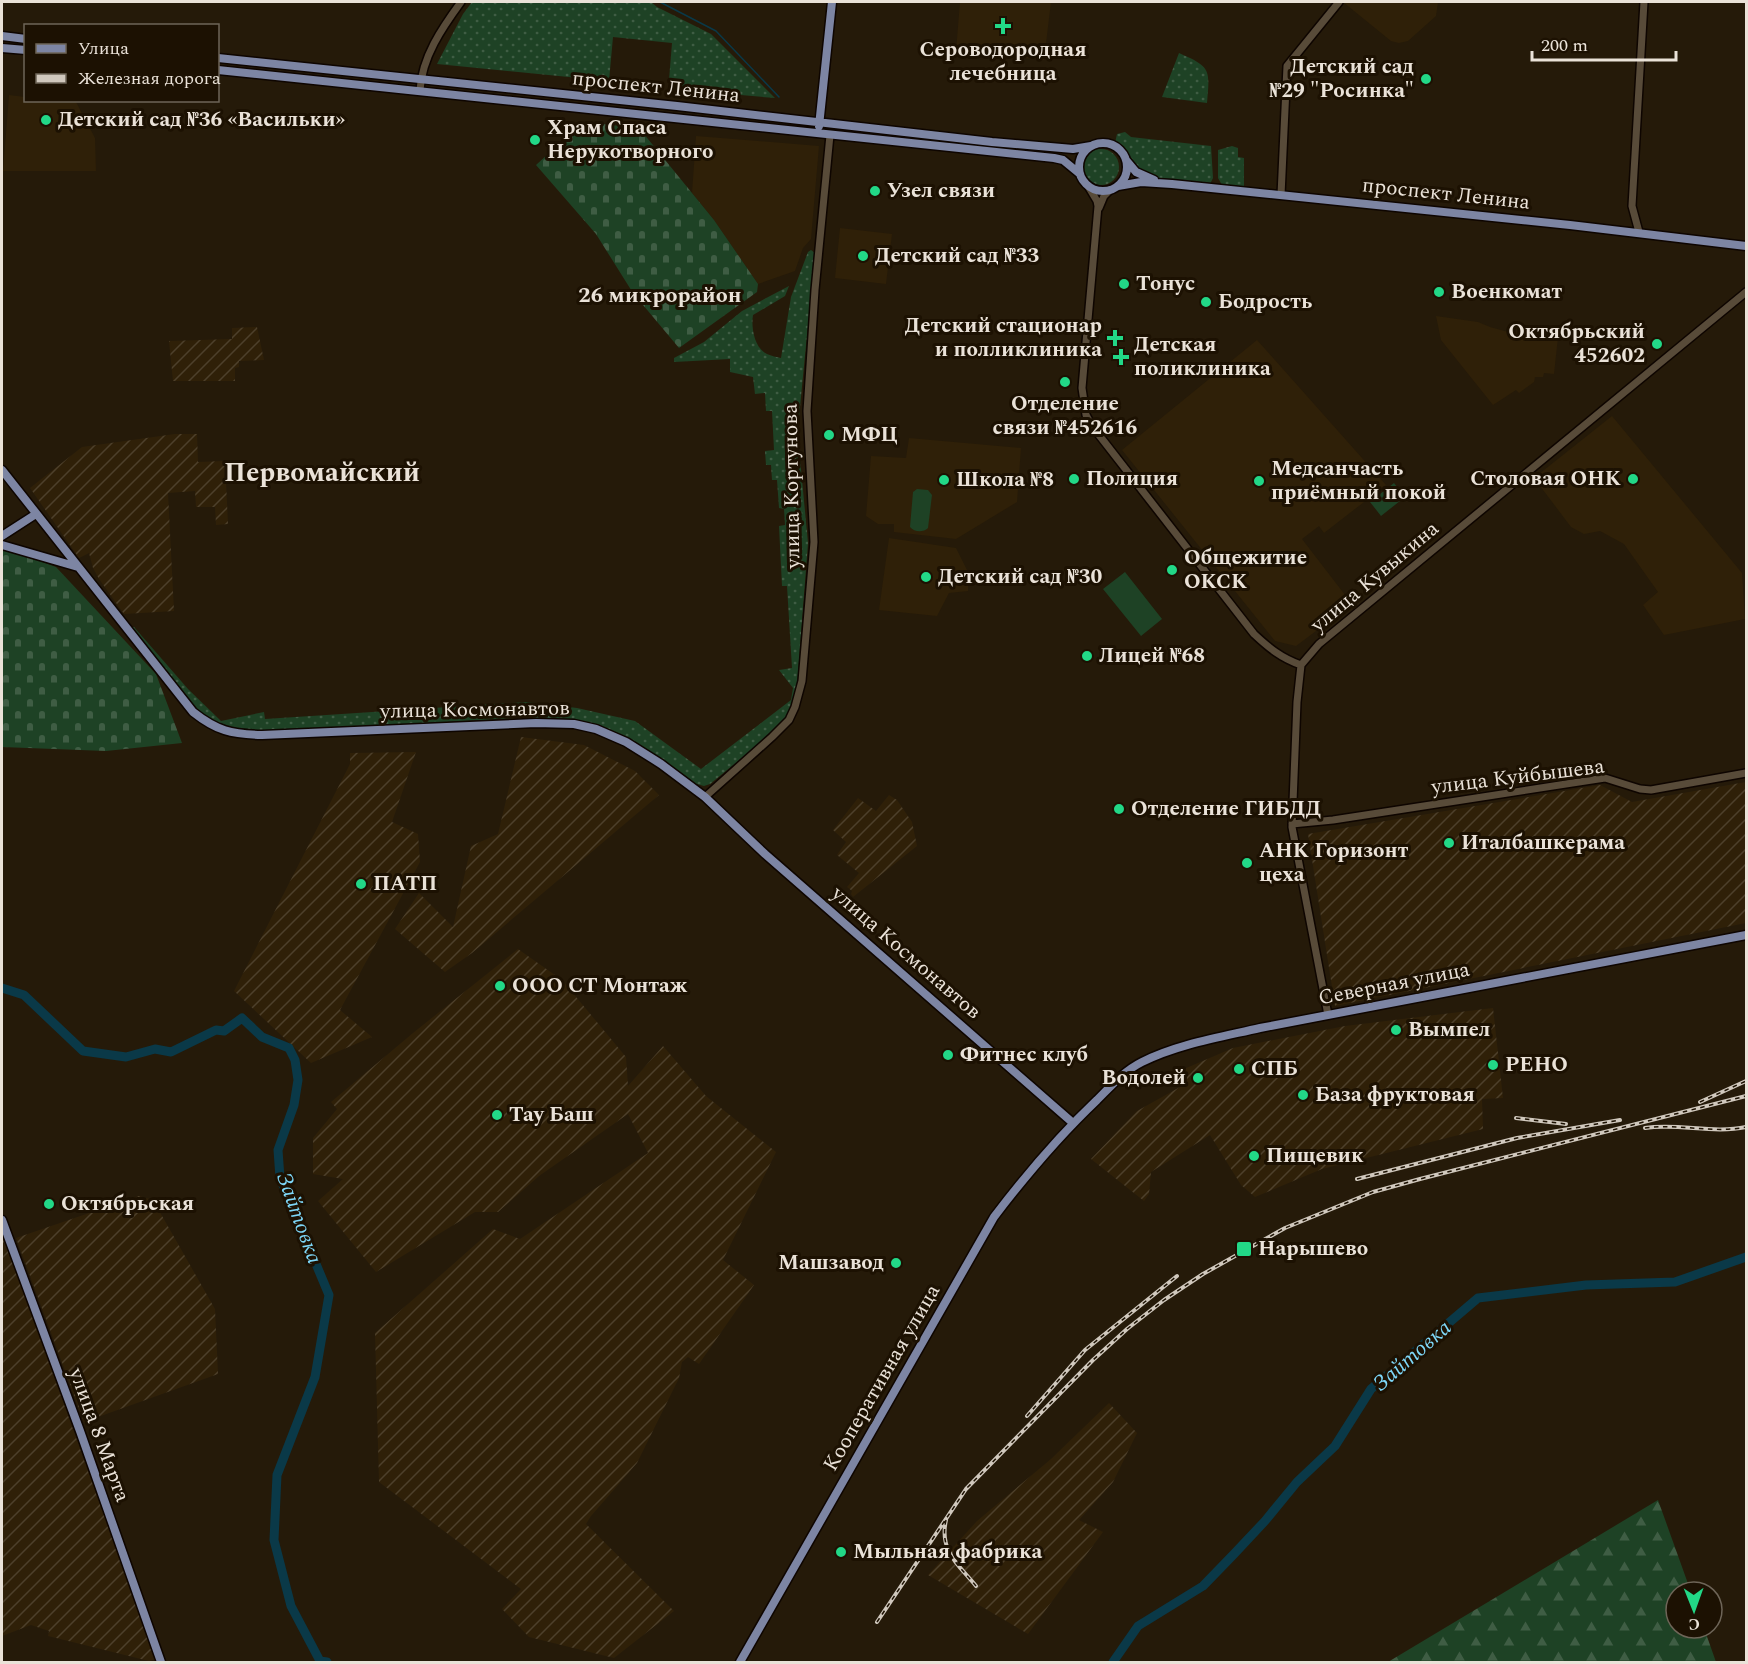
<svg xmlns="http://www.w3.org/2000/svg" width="1748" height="1664" font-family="Spectral,serif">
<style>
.built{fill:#2f2008}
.industrial{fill:url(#industrial-furrows)}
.grass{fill:url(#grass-dots)}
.forest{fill:url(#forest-firs)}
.cemetery{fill:url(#cemetery-stones)}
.garden{fill:#1e4225}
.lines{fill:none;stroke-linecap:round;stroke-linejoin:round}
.stream{stroke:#0a3948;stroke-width:1.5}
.river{stroke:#0a3948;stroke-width:9}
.minor-casing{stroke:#0e0500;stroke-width:10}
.major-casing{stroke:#0e0500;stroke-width:11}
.minor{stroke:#584b39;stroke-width:7}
.major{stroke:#7d85a3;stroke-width:8}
.rail-casing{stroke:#d0c8bd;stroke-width:4}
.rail{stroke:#1c1102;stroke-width:1.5;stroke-dasharray:4.5;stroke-linecap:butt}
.poi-dot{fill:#22d887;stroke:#1c1102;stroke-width:2}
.labels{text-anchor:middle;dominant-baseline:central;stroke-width:6;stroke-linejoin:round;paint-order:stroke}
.poi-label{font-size:21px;font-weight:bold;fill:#eae2d8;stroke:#1c1102;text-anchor:start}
.street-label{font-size:21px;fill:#eae2d8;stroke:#1c1102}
.neighbourhood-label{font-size:22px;font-weight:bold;fill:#eae2d8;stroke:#1c1102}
.water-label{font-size:22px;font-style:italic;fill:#7ed7f8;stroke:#1c1102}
.district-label{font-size:27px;font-weight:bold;fill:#eae2d8;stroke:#1c1102}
</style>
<defs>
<pattern id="industrial-furrows" width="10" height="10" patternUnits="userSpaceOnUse" patternTransform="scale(1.5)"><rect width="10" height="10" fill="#2f2008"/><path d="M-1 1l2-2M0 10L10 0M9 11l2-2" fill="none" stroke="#4d402b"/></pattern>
<pattern id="grass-dots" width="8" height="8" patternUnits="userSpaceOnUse" patternTransform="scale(1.5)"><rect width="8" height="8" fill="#1e4225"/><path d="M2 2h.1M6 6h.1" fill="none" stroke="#3f5d44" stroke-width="1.8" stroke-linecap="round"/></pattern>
<pattern id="forest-firs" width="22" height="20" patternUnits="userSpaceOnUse" patternTransform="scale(1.5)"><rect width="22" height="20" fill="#1e4225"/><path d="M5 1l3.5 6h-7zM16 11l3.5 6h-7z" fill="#3f5d44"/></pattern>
<pattern id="cemetery-stones" width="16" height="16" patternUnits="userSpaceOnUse" patternTransform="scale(1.5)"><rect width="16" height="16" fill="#1e4225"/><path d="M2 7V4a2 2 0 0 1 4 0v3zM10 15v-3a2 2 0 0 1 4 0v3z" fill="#3f5d44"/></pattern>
</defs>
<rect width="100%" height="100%" fill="#251a09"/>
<path class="built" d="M960 2H1051L1044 60 956 51Z
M1343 2H1438L1436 16 1408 41 1399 43 1391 41Z
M9 95 25 97 26 100 76 102 95 138 96 171H3Z
M696 136 819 146 811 239 803 248 795 271 758 284 714 220 692 193Z
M840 228 892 234 886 284 835 278Z
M1436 316 1478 322 1490 327 1508 332 1558 337 1554 374 1544 373 1543 377H1535L1534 382 1519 393 1516 390 1493 405 1441 340Z
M1257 340 1386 485 1324 533 1319 526 1302 539 1352 604 1296 646 1275 641 1122 450Z
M1612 416 1742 573 1745 619 1664 635 1643 605 1658 592 1624 544 1600 531 1584 534 1571 527 1534 478Z
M909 438 1021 448 1017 502 956 539 894 532V524H878L866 516 871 456 906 458Z
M889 538 956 548 968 572V591L949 593 937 616 879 610Z"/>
<path class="industrial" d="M257 327 264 360 239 361V367L235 368V381H173L169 341 232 339V328Z
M175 434H197L198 462 225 461 228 524 216 525 215 507H196L195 491 168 493 174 611 124 614 99 579 93 568 89 553 79 558 30 488 82 447Z
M521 737 584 745 635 771 659 795 472 953 445 972 395 929 419 893 453 927 471 846 498 834Z
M416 752 392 822 418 834 420 862 340 1010 372 1037 311 1063 234 991 350 764V753Z
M1746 782V923L1335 1006 1308 834 1600 785 1632 802Z
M889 795 897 800 912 822 917 846 853 897 851 894 852 891 847 887 859 873 837 855 846 842 833 830 858 798 876 811Z
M518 949 562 980 626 1057 628 1086 663 1046 706 1096 776 1152 723 1260 754 1285 699 1364 688 1357 682 1362 679 1378 637 1463 591 1516 586 1524 674 1611 614 1658 529 1637 502 1609 521 1589 379 1482 375 1333 493 1229 520 1239 648 1153 628 1114 539 1176 498 1212H475L376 1272 318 1201 343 1179 313 1174V1138L337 1109 331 1102 413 1033Z
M1493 1008 1503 1098 1482 1099 1483 1129 1322 1169 1255 1197 1241 1185 1210 1135 1151 1172 1149 1194 1144 1201 1091 1159 1137 1111 1180 1087 1177 1072 1233 1048 1345 1026Z
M139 1196 153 1200 215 1309 218 1374 84 1422 16 1238Z
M2 1234 29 1307 156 1659 149 1661 48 1636 49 1631 31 1625 2 1636Z
M1109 1403 1137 1433 1113 1482 1079 1520 1103 1532 1028 1634 928 1575 977 1521 1051 1459Z"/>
<path class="grass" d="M472 2H651L657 7 711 34 775 98 671 89 669 80 672 43 613 37 609 81 437 64 463 14Z
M1179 53C1211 67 1210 69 1207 103L1162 97Z
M1125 132 1131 137 1211 146 1213 178 1210 184 1152 178 1140 173 1131 163 1127 151 1115 143 1117 134Z
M1232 146 1238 148V157L1244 158V188L1222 185 1218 178V150Z
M1083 167a18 18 0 1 1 36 0a18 18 0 1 1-36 0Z
M811 250 815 253 799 417V448L808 543 796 699 788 718 782 725 710 784 704 786 693 783 641 748 561 720 515 718 254 733C224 728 212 726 190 704L131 627H134L188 689 221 721 264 712 265 719 527 702 577 708 635 721 701 769 791 700 793 688 779 670 792 668 787 586H782L779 526 785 525 784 509 779 508 777 480H772L771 465H766L765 451 774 450 772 411H766L765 393 755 394 753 377 730 372V359L674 362V358L704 342 742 311 789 286 785 296 753 315C751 327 754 348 767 354 771 356 777 357 781 358L791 297 808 252Z"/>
<path class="forest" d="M1658 1500 1691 1592H1676V1628H1704L1716 1662H1388Z"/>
<path class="cemetery" d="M583 122 639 128 714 220 758 284 757 292 679 348 633 293 596 234 536 165Z
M2 547 56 567 156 674 182 743 106 751 2 747Z"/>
<path class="garden" d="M1394 483 1405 497 1381 516 1370 502Z
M917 489 928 490 932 495 928 528C923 533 914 532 910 527L913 492Z
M1125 572 1162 619 1141 636 1103 589Z"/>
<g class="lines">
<path class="stream" d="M660 2 716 31 779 97"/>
<path class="river" d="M2 988 24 995 83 1051 126 1057 155 1049 171 1052 216 1030 224 1031 242 1018 262 1037 289 1048 295 1060 298 1080 294 1105 278 1150 280 1178 329 1295 315 1377 277 1475 274 1540 291 1606 320 1661 327 1662
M1113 1662 1138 1626 1203 1586 1234 1554 1265 1521 1297 1482 1335 1446 1371 1389 1478 1298 1586 1285 1675 1282 1746 1257"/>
<g class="minor-casing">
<path id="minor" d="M420 90C422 57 442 28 461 2
M1088 186 1097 201 1098 206 1082 388 1086 415 1092 426 1254 634C1269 648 1281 658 1301 665
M1281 195 1287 66 1339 2
M1099 208 1104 196 1110 190
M1639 232 1632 206 1644 2
M705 797 772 737 789 720 795 707 802 681 814 542 807 411 815 290 830 135
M1292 824 1333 820 1605 778 1640 789 1651 790 1746 773
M1328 1015 1292 827 1297 702 1301 665 1319 644 1746 292"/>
</g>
<g class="major-casing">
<path id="major" d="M2 36 26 39
M2 48 26 50
M218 58 677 106 992 142 1073 149 1091 146
M218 70 1054 158 1063 160 1080 174
M819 126 832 2
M1079 167a24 24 0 1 1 48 0a24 24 0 1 1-48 0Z
M1126 160 1136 172 1154 180
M1118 186 1141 182 1172 184 1570 225 1746 246
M2 470 193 712C217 731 231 734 262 735L536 723 574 724 596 729 626 742 661 764 705 797 765 854 1073 1123
M2 536 36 514
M2 545 78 567
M2 1220 80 1431 161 1662
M740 1662 994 1217C1026 1175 1059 1136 1097 1100 1111 1086 1124 1071 1142 1062 1178 1044 1221 1037 1260 1028L1746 935"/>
</g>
<use href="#minor" class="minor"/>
<use href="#major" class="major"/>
<g class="rail-casing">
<path id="rail" d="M1700 1102 1746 1081
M1516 1118 1566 1124
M1645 1128C1679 1123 1713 1134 1746 1127
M1357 1179 1517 1138 1620 1120
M1027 1416 1085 1350 1177 1276
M946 1520C939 1551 958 1564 976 1586
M877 1622 966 1489 1093 1360 1127 1329 1164 1300 1203 1274 1285 1228 1373 1192 1420 1179 1746 1096"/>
</g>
<use href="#rail" class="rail"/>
</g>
<g class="poi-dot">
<path d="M1000 17h6v6h6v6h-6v6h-6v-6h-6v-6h6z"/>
<circle cx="1426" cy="79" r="6"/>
<circle cx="46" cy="120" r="6"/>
<circle cx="535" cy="140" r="6"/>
<circle cx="875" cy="191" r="6"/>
<circle cx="863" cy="256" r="6"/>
<circle cx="1124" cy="284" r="6"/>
<circle cx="1439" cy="292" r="6"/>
<circle cx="1206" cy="302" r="6"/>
<path d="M1112 329h6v6h6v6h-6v6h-6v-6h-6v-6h6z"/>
<circle cx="1657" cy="344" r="6"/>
<path d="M1118 348h6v6h6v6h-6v6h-6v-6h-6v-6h6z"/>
<circle cx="1065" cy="382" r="6"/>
<circle cx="829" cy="435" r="6"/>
<circle cx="1074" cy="479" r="6"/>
<circle cx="1633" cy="479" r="6"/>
<circle cx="944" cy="480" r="6"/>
<circle cx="1259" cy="481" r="6"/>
<circle cx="1172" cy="570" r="6"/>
<circle cx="926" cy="577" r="6"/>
<circle cx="1087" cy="656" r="6"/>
<circle cx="1119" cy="809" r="6"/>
<circle cx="1449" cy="843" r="6"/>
<circle cx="1247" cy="863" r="6"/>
<circle cx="361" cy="884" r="6"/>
<circle cx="500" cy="986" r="6"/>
<circle cx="1396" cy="1030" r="6"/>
<circle cx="948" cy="1055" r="6"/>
<circle cx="1493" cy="1065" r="6"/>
<circle cx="1239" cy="1069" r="6"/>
<circle cx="1198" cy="1078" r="6"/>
<circle cx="1303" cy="1095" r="6"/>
<circle cx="497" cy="1115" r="6"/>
<circle cx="1254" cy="1156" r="6"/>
<circle cx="49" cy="1204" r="6"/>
<rect x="1236" y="1241" width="16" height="16" rx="3"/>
<circle cx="896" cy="1263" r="6"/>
<circle cx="841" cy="1552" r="6"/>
</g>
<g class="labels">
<g class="poi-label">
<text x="1003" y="50" text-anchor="middle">Сероводородная<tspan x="1003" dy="24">лечебница</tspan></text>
<text x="1414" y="67" text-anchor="end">Детский сад<tspan x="1414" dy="24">№29 "Росинка"</tspan></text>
<text x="58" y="120">Детский сад №36 «Васильки»</text>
<text x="547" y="128">Храм Спаса<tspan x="547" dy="24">Нерукотворного</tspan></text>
<text x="887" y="191">Узел связи</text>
<text x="875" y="256">Детский сад №33</text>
<text x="1136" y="284">Тонус</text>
<text x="1451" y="292">Военкомат</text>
<text x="1218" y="302">Бодрость</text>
<text x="1102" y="326" text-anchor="end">Детский стационар<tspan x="1102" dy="24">и полликлиника</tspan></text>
<text x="1645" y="332" text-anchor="end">Октябрьский<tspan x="1645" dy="24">452602</tspan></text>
<text x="1134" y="345">Детская<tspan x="1134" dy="24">поликлиника</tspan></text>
<text x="1065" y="404" text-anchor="middle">Отделение<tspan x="1065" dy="24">связи №452616</tspan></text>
<text x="841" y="435">МФЦ</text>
<text x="1271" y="469">Медсанчасть<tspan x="1271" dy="24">приёмный покой</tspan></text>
<text x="1086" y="479">Полиция</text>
<text x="1621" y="479" text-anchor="end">Столовая ОНК</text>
<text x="956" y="480">Школа №8</text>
<text x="1184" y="558">Общежитие<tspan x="1184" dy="24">ОКСК</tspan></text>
<text x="938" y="577">Детский сад №30</text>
<text x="1099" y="656">Лицей №68</text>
<text x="1131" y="809">Отделение ГИБДД</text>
<text x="1461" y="843">Италбашкерама</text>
<text x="1259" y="851">АНК Горизонт<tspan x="1259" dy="24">цеха</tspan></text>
<text x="373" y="884">ПАТП</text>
<text x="512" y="986">ООО СТ Монтаж</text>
<text x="1408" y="1030">Вымпел</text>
<text x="960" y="1055">Фитнес клуб</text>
<text x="1505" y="1065">РЕНО</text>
<text x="1251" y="1069">СПБ</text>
<text x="1186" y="1078" text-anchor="end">Водолей</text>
<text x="1315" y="1095">База фруктовая</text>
<text x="509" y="1115">Тау Баш</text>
<text x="1266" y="1156">Пищевик</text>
<text x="61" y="1204">Октябрьская</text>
<text x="1258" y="1249">Нарышево</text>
<text x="884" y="1263" text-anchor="end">Машзавод</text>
<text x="853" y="1552">Мыльная фабрика</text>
</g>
<g class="street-label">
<text transform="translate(656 87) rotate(6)">проспект Ленина</text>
<text transform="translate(1446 194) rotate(6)">проспект Ленина</text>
<text transform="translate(792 486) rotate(-91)">улица Кортунова</text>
<text transform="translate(1375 577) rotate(-40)">улица Кувыкина</text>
<text transform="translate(475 710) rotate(-1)">улица Космонавтов</text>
<text transform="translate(1518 777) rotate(-7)">улица Куйбышева</text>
<text transform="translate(906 953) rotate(41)">улица Космонавтов</text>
<text transform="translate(1394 984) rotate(-11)">Северная улица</text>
<text transform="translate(882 1378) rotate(-60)">Кооперативная улица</text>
<text transform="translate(99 1435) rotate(70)">улица 8 Марта</text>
</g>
<g class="neighbourhood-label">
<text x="660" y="295">26 микрорайон</text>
</g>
<g class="water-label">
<text transform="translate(299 1218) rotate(70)">Зайтовка</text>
<text transform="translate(1412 1356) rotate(-41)">Зайтовка</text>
</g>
<g class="district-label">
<text x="322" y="473">Первомайский</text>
</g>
</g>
<rect width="1748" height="1664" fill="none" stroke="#eae2d8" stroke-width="6"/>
<rect x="24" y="24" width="195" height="78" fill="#1c1102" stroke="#6e6558" stroke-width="1.5"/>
<rect x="36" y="44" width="30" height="9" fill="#7d85a3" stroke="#6e6558" stroke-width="1.5"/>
<text x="78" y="54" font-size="18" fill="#eae2d8">Улица</text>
<rect x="36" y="74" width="30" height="9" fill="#d0c8bd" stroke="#6e6558" stroke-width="1.5"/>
<text x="78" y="84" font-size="18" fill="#eae2d8">Железная дорога</text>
<g transform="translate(1694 1610) rotate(179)"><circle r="28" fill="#1c1102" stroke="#6e6558" stroke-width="1.5"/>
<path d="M0-4.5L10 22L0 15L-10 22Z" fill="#22d887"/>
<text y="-9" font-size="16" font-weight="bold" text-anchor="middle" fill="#eae2d8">С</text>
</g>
<path d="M1532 51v9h144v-9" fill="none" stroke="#eae2d8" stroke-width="3"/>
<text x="1541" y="51" font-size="18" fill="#eae2d8" stroke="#1c1102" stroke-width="4.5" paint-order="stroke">200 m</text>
</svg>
